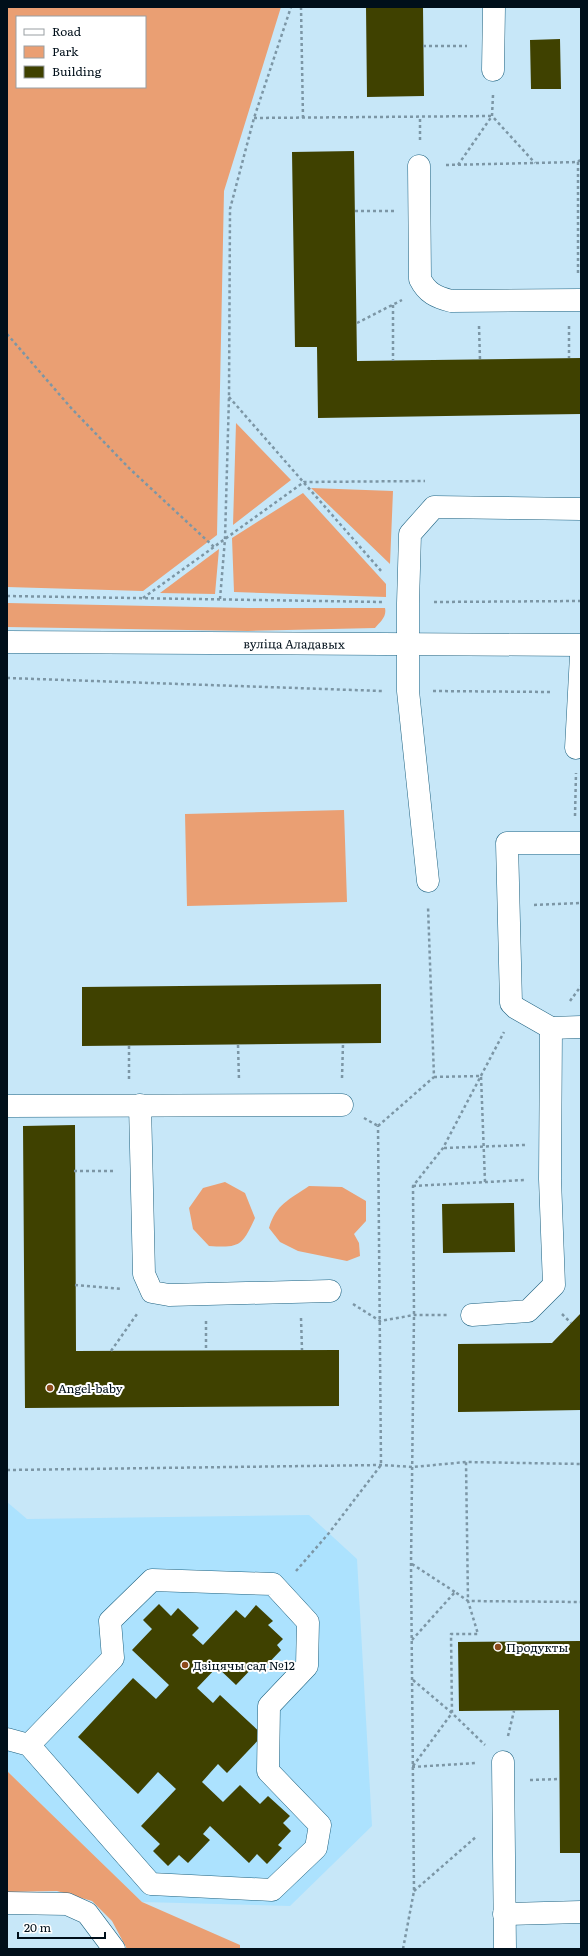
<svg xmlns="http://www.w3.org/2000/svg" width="588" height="1956" font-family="Literata,serif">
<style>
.built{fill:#ace2fe}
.green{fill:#ea9f73;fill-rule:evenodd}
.building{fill:#3f4100}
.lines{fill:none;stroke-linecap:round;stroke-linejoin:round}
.minor-casing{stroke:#1e6280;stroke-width:23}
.path{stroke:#7c96a5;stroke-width:2.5;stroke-dasharray:3 3;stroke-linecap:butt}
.minor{stroke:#fff;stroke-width:22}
.poi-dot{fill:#8d4a1b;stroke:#fff;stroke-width:1.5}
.labels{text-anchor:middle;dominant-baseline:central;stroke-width:4;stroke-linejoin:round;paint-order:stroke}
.street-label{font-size:12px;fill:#000f1a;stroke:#fff}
.poi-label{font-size:12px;fill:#000f1a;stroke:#fff;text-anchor:start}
</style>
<rect width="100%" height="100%" fill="#c7e7f8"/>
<path class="built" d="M7 1502 27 1519 309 1515 357 1559 372 1826 290 1906 142 1902 7 1771Z"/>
<path class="green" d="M7 7H281L224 191 217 535 143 591 7 587ZM17 17H145V87H17Z
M236 423 291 480 233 525Z
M311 488 393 491 390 564Z
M303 493 386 584V597L234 592 232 538Z
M219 549 215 594 160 593Z
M7 603 248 608H385C387 617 380 622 375 628L248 631 7 627Z
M344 810 347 902 187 906 185 814Z
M225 1182 245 1193 255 1218C242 1246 240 1248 209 1246L193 1229 189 1208 203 1188Z
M309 1186 342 1187 366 1201V1221L354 1234 359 1243 360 1256 347 1261 298 1251 280 1242 269 1228C276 1204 289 1200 309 1186Z
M7 1771 142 1902 240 1945V1949H127L112 1921 92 1901 57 1891 7 1892Z"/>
<path class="building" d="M366 7H423L424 96 367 97Z
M560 39 561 89H531L530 40Z
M354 151 357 361 581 358V414L318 418 317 347H295L292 152Z
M381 984V1043L82 1046V987Z
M75 1125 76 1351 339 1350V1406L25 1408 23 1126Z
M514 1203 515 1252 443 1253 442 1204Z
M581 1313V1410L458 1412V1344L552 1343Z
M159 1604 171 1616 178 1608 199 1628 192 1635 203 1645 236 1610 245 1618 256 1605 273 1621 268 1625 283 1639 277 1645 281 1650 262 1670 256 1664 236 1685 217 1667 197 1688 213 1703 220 1695 263 1735 227 1773 218 1764 202 1782 223 1802 240 1785 260 1804 268 1796 290 1816 283 1823 291 1831 278 1845 282 1848 267 1864 257 1854 249 1863 210 1826 203 1834 210 1840 188 1863 179 1855 168 1866 153 1851 160 1844 141 1826 176 1789 158 1772 138 1794 78 1737 133 1678 156 1699 169 1685 132 1650 152 1629 143 1620Z
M581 1641V1853H560L559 1710 459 1711 458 1642Z"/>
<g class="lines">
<g class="minor-casing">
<g id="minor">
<path d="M493 70 494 7"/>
<path d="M419 166 420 279C427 293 436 297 451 301L581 300"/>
<path id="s1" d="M7 642 581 645"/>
<path d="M576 748 581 655"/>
<path d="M428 881 408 691V603L410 534 434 507 581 509"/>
<path d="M551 1028 581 1027"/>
<path d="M140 1105 144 1274 152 1292 169 1295 330 1291"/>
<path d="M7 1106 342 1105"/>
<path d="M472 1315 528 1311 554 1285 550 1179 551 1028 516 1008 511 1003 507 843H581"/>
<path d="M7 1739 29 1745 151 1884 272 1890 316 1848 320 1825 268 1771 269 1706 307 1666 308 1622 273 1584 152 1580 110 1621 113 1658 29 1745"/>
<path d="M503 1762 505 1949"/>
<path d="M7 1903 67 1904 87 1913 114 1949"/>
<path d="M504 1914 581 1912"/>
</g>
</g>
<path class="path" d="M301 7 303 118
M423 46H467
M493 95 492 116 535 163
M254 118 492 116
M420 140V116
M446 165 578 162 581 159
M458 165 492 116
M355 211H394
M578 273V162
M393 305V361
M357 323 402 300
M479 326 480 360
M569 326V358
M7 334 72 409 130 469 214 547
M229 397 382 572
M7 596 383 602
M143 598 304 482 425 481
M220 599 225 539 229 396 230 209 254 118 291 7
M434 602 581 601
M7 678 382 691
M433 691 552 692
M575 816 576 773
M534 905 581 903
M570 1001 581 986
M238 1045 239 1080
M129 1046V1079
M434 1077 481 1076 485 1182
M342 1078 343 1044
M364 1118 378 1126
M378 1126 434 1077 428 906
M444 1148 525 1145
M74 1171H116
M413 1186 524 1180
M75 1285 122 1289
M353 1304 380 1321 414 1315H447
M562 1314 571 1323
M301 1318 302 1350
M206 1321V1350
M111 1351 137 1314
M7 1470 381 1465 413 1467 466 1462 581 1464
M412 1564 455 1592
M296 1571 329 1533 381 1465 378 1126
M412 1640 455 1592 468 1601 581 1602
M413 1680 452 1713 485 1745
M508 1736 514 1711
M413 1766 452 1713 451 1634H478L468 1601 466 1462
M412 1767 476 1763
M530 1780 559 1779
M414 1891 477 1836
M403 1949 414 1891 411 1564 414 1315 413 1186 443 1148 504 1032"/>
<use href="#minor" class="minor"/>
</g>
<g class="poi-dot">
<circle cx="50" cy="1388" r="4"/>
<circle cx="498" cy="1647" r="4"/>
<circle cx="185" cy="1665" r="4"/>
</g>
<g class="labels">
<g class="street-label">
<text stroke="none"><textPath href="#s1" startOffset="287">вуліца Аладавых</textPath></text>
</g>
<g class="poi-label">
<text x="58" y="1388">Angel-baby</text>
<text x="506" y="1647">Продукты</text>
<text x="193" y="1665">Дзіцячы сад №12</text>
</g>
</g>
<rect width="588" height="1956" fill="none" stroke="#000f1a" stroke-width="16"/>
<rect x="16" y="16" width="130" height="72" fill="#ffffff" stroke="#999fa3"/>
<rect x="24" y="29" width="20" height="6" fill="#ffffff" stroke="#999fa3"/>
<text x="52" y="36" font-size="12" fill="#000f1a">Road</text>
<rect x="24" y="46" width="20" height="12" fill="#ea9f73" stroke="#999fa3"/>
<text x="52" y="56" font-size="12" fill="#000f1a">Park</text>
<rect x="24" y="66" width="20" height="12" fill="#3f4100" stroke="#999fa3"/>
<text x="52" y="76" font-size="12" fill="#000f1a">Building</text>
<path d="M18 1932v6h87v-6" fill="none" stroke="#000f1a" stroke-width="2"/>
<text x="24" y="1932" font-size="12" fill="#000f1a" stroke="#ffffff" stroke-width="3" paint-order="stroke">20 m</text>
</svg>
